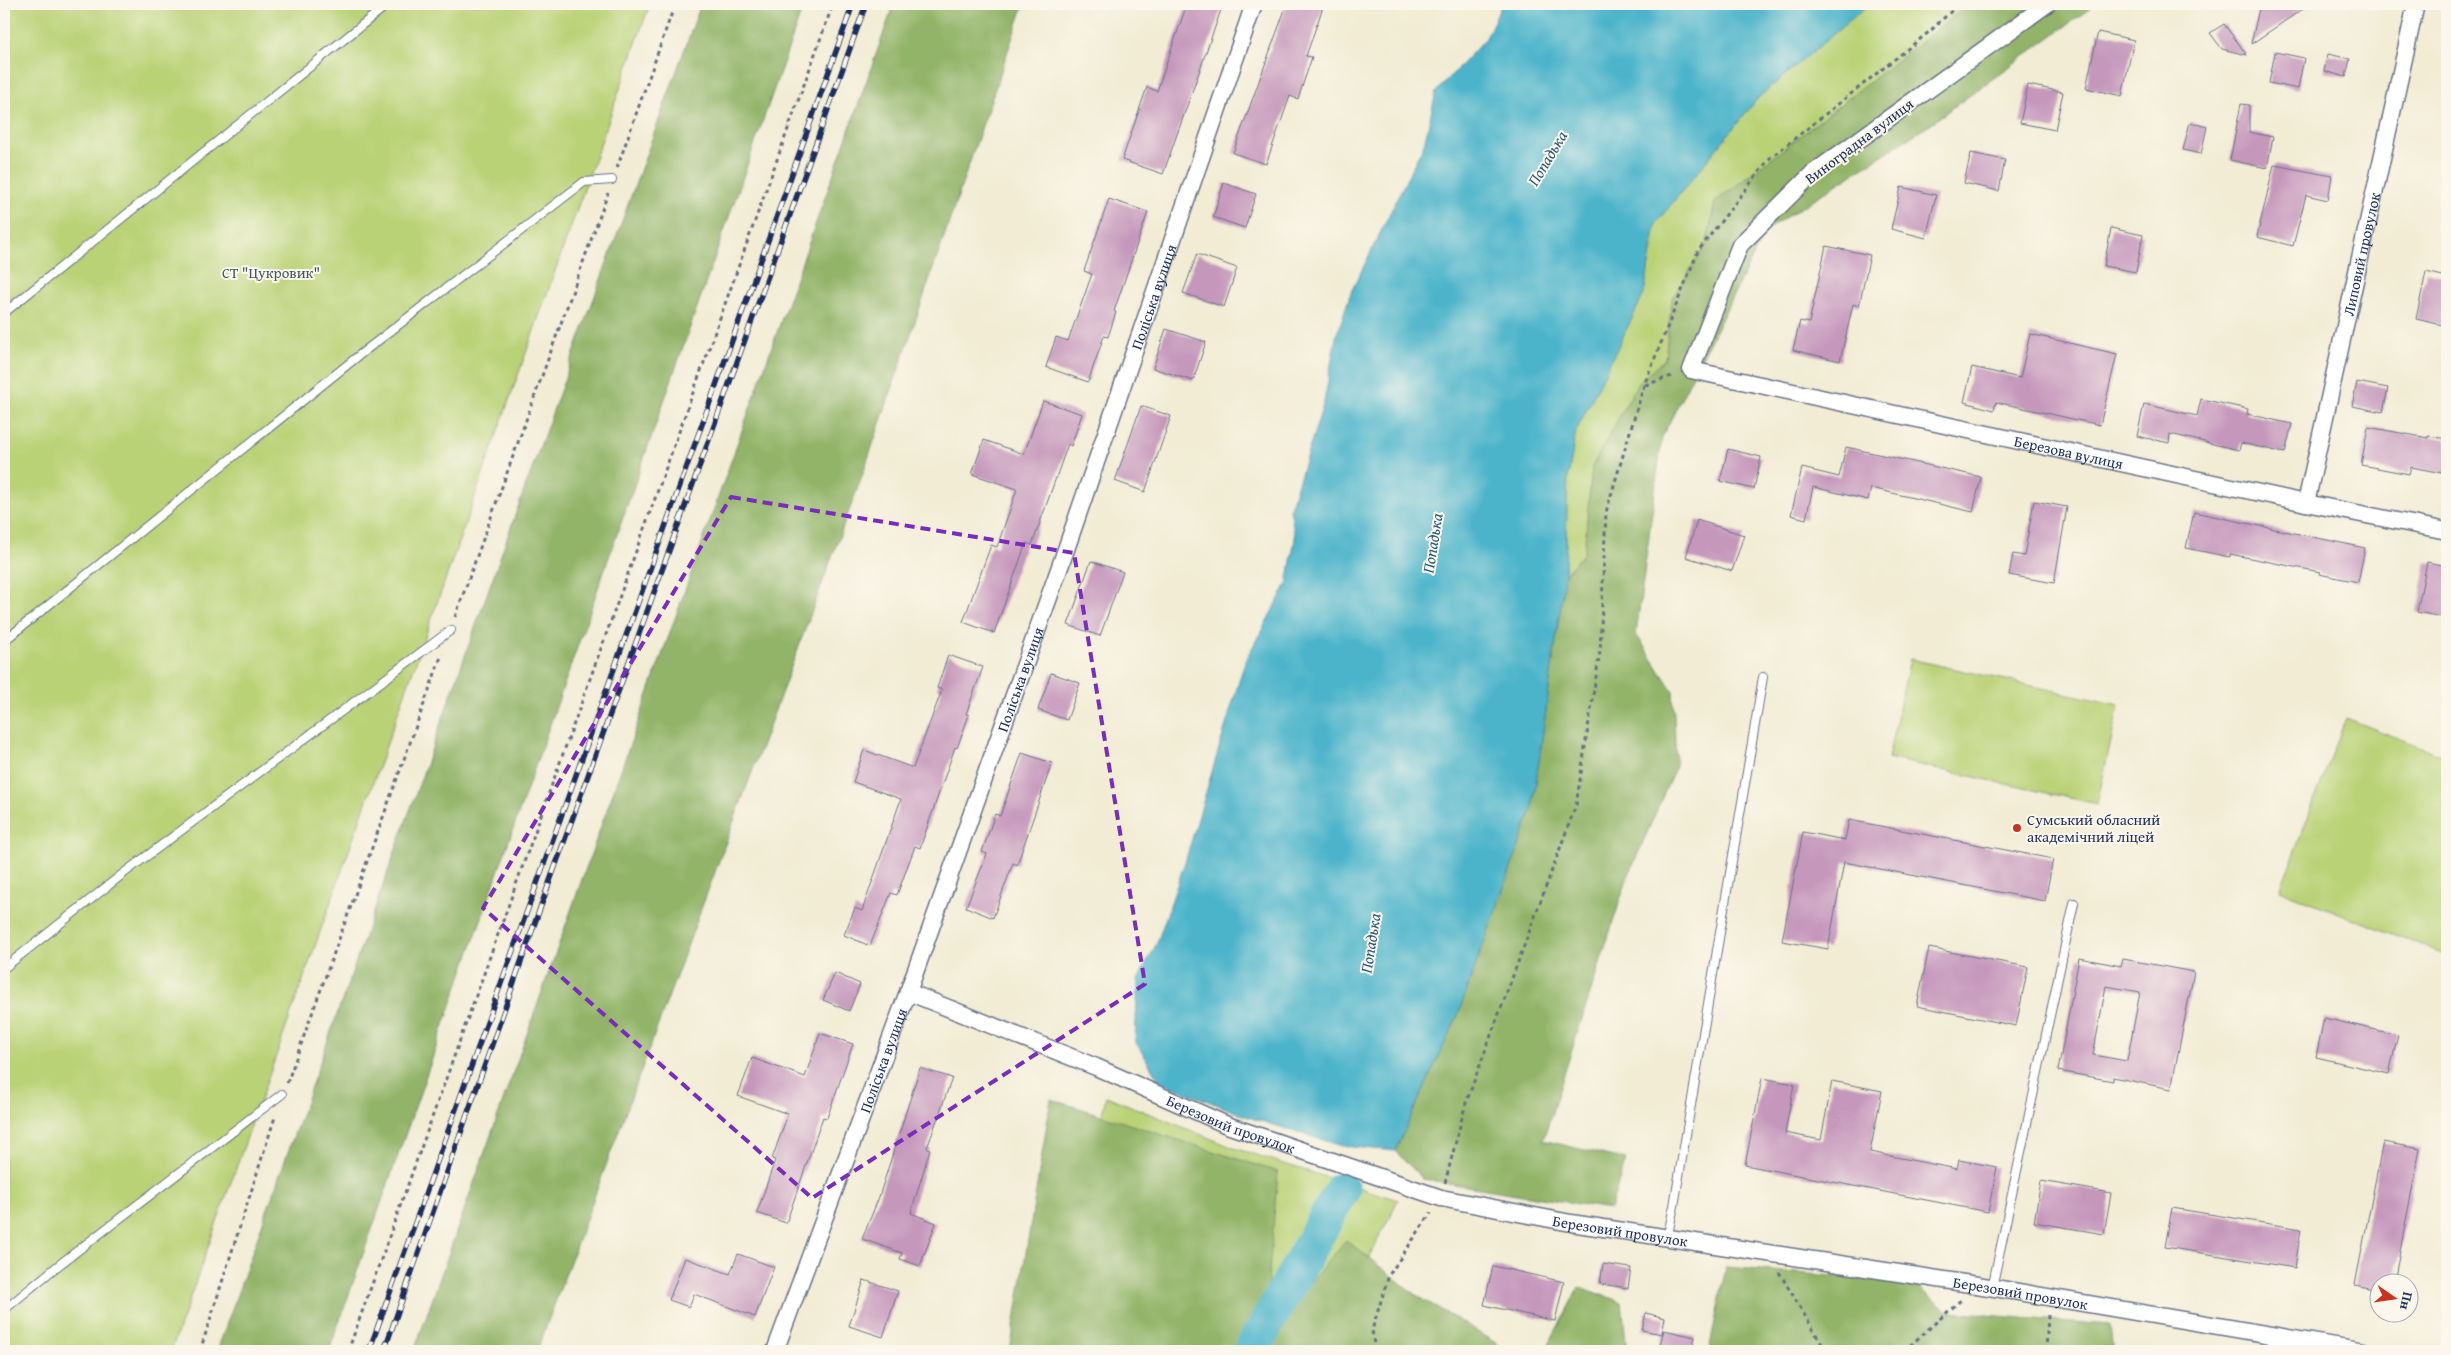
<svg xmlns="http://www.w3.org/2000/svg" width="2451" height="1355" font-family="'Gentium Book Plus',serif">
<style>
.green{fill:#b9d276;stroke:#6a806a}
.forest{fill:#92b467;stroke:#567262}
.water{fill:#4cb4ca;stroke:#347294}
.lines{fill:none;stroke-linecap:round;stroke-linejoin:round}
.stream{stroke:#4cb4ca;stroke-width:6}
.river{stroke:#4cb4ca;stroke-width:36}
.building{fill:#c597bb;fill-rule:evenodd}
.lane-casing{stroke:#667187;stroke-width:10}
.street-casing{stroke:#667187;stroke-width:19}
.path{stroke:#667187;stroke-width:3;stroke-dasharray:4 4;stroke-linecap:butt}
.lane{stroke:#fff;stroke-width:8}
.street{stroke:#fff;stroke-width:16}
.rail-casing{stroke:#1b2f5e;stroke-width:5.5}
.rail{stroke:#fbf7ec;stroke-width:4;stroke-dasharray:11;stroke-linecap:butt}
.marked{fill:none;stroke:#7b2cbf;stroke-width:4;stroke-dasharray:10 6;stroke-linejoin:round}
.poi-dot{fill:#c8321e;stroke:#fbf7ec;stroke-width:2}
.labels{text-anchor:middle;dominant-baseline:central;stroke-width:4;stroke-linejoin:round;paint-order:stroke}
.street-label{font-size:15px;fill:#1b2f5e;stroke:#fbf7ec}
.park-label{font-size:15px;fill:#425864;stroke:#fbf7ec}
.poi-label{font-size:15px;fill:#1b2f5e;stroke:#fbf7ec;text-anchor:start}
.water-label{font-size:16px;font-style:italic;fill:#2a577e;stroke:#fbf7ec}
</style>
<rect width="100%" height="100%" fill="#fbf7ec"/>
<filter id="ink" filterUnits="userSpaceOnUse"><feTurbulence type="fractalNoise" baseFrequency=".02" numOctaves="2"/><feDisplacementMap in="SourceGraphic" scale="10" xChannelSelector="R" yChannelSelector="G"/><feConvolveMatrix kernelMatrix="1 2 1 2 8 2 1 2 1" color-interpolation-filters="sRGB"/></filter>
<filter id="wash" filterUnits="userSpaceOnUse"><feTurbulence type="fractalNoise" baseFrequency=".0096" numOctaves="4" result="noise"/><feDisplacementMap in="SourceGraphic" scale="20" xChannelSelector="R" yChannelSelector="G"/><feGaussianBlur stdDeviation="1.12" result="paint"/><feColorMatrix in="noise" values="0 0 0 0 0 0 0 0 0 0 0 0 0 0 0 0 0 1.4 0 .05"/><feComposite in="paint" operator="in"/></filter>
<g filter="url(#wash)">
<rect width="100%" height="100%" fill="#f2ecd4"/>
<path class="green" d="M4 4H650L171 1351H4Z
M1869 4H1970L1715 202 1707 243 1672 299 1665 359 1638 383 1592 467 1584 553 1565 574 1568 477 1576 431 1644 294 1656 223 1758 98Z
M1910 659 2119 705 2097 804 1888 758Z
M2346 718 2447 757V955L2280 890Z
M1106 1096 1234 1148 1398 1200 1334 1327 1384 1341 1050 1351Z"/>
<path class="forest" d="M701 4H804L329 1351H217L517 510Z
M894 4H1024L862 476 537 1351H414Z
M1970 4H2096L1926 127 1766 230 1662 437 1636 634 1673 691 1676 766 1627 879 1543 1140 1626 1160 1610 1209 1423 1179 1395 1151 1457 1017 1532 810 1565 574 1584 553 1592 467 1638 383 1665 359 1672 299 1707 243 1715 202Z
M1051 1099 1278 1172 1263 1338 1346 1240 1416 1295 1509 1351H1010Z
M1726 1267 1914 1283 1948 1312 2110 1325 2113 1351H1709Z
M1579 1287 1622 1302 1627 1351H1545Z"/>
<path class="water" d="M1502 4H1869L1758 98 1656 223 1644 294 1576 431 1568 477 1565 574 1532 810 1457 1017 1395 1151 1342 1146 1251 1118 1160 1082 1135 1041 1138 980 1157 943 1186 859 1245 661 1287 584 1295 538 1290 508 1324 402 1336 337 1351 292 1424 144 1436 92 1486 38Z"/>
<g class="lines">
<path class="stream" d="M1252 1350 1253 1351"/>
<path class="river" d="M1251 1351 1342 1190"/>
</g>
<g id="blocks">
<path class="building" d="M1187 4H1213L1222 7 1163 174 1122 160 1147 87 1157 91Z
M1287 4H1324L1306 56 1312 57 1298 99 1290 96 1266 164 1233 153Z
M2260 4H2310L2251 44Z
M2224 24 2247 55 2222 49 2210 33Z
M2098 32 2134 40 2122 96 2086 88Z
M2275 52 2304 58 2298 89 2269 83Z
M2328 54 2350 59 2346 77 2324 71Z
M2028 85 2063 92 2055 130 2020 123Z
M2241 104 2249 105V132L2273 137 2267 168 2230 160Z
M2190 122 2207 127 2201 154 2183 150Z
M1971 153 2005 160 1999 191 1964 183Z
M2274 165 2332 176 2328 200 2306 195 2293 246 2257 237Z
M1224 183 1256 194 1245 228 1213 217Z
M1901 187 1936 195 1926 238 1891 229Z
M1109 199 1148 212 1114 311 1116 312 1108 337 1104 336 1088 382 1046 367 1056 337 1068 341 1092 274 1084 271Z
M2111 228 2143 235 2136 272 2104 266Z
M1826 246 1870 255 1859 306 1853 304 1840 361 1793 350 1800 321 1809 323Z
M1197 254 1237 268 1224 307 1183 293Z
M2426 272 2447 277V326L2416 319Z
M1166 329 1206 342 1193 381 1153 368Z
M2030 334 2117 354 2100 425 1996 402 1994 410 1964 402 1972 367 2020 378Z
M2357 382 2388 388 2383 412 2352 406Z
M2201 399 2248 409 2247 414 2292 424 2285 453 2241 443 2239 450 2170 434 2169 443 2137 436 2144 404 2197 416Z
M1043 401 1082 414 1071 446 1068 444 1032 545 1026 543 994 633 963 622 991 545 997 547 1017 489 972 474 984 440 1024 454Z
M1141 406 1171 416 1145 492 1115 481Z
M2368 427 2428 438V436L2447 439V474L2411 467 2409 474 2361 465Z
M1846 447 1981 477 1973 512 1871 488 1868 500 1813 487 1806 519 1791 515 1802 468 1839 477Z
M1728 449 1761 457 1754 489 1720 481Z
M2034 501 2067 507 2054 583 2009 575 2013 554 2024 556Z
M2194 512 2365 548 2358 582 2319 574 2320 572 2230 554V557L2186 548Z
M1697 520 1744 535 1732 571 1686 557Z
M1091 561 1123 572 1100 636 1068 625Z
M2427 562 2447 566V618L2417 612Z
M948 655 983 667 966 714 969 715 957 748 955 747 920 848 915 846 897 895 891 893 870 946 844 935 855 908 862 911 901 799 853 782 864 750 913 768 942 690 937 688Z
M1051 673 1080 683 1067 720 1038 710Z
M1022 753 1052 763 1017 865 1013 863 993 918 966 907 987 854 982 852 995 814 1000 816Z
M1849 820 2053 859 2045 901 1844 862 1828 949 1782 941 1803 832 1845 840Z
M1929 948 2028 967 2016 1026 1917 1006Z
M2079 958 2121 966 2123 959 2194 972 2171 1089 2113 1077V1081L2058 1071ZM2106 986 2140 992 2127 1061 2093 1055Z
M835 973 860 984 849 1011 823 1000Z
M2324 1018 2398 1035 2389 1074 2316 1057Z
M820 1033 853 1044 827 1118 823 1117 786 1223 757 1213 775 1160 772 1159 788 1114 738 1096 752 1058 805 1077Z
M920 1068 952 1078 927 1148 930 1149 911 1213 936 1223 920 1266 900 1259 902 1253 862 1239 879 1197Z
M1762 1078 1794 1084 1785 1133 1821 1140 1832 1081 1882 1091 1870 1152 1957 1169 1959 1160 1997 1167 1988 1212 1745 1165Z
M2383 1142 2420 1149 2394 1282H2378V1290L2355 1285Z
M2041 1181 2111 1193 2104 1234 2034 1222Z
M2172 1208 2301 1229 2295 1268 2165 1247Z
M738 1254 774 1267 755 1317 694 1294 689 1307 669 1300 685 1258 730 1274Z
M1603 1264 1631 1268 1628 1288 1600 1284Z
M1493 1266 1564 1282 1555 1321 1484 1305Z
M864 1280 898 1291 883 1337 849 1326Z
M1646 1313 1665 1318 1662 1334 1642 1330Z
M1664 1330 1695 1337 1692 1351 1659 1348Z"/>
</g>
</g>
<g filter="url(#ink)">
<use href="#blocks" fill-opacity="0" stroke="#667187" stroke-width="1"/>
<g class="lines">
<g class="lane-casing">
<path id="lane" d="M4 313 388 4
M4 641 362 353 584 182 612 180
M4 968 124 873 451 630
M1667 1239 1674 1206 1763 677
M1992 1288 2074 903
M4 1310 55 1268 282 1094"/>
</g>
<g class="street-casing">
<g id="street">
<path id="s1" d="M2047 4 1813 173 1740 245 1691 370 2306 503 2447 531"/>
<path id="s2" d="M2306 503 2416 4"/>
<path id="s3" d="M908 992 1096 1067 1227 1125 1441 1198 1571 1223 1977 1285 2365 1351"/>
<path id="s4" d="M775 1351 908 992 1063 558 1254 4"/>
</g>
</g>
<path class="path" d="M617 168 675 4
M1645 385 1675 375
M455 617 608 193
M287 1083 442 654
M1445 1183 1466 1103 1576 805 1600 651 1606 512 1644 385 1698 251 1770 158 1929 32 1959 4
M1779 1272 1826 1351
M200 1351 275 1117
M348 1351 833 4
M1375 1351 1372 1330 1389 1275 1431 1213
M1904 1351 1961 1300
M2046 1351 2048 1315"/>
<use href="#lane" class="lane"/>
<use href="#street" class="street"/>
<g class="rail-casing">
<path id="rail" d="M369 1351 853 4
M384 1351 533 928 866 4"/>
</g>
<use href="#rail" class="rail"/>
</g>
</g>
<path class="marked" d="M731 497 1074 553 1145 984 812 1198 483 908Z"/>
<circle class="poi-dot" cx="2017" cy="828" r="5"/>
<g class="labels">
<g class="street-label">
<text transform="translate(1859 141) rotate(-37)">Виноградна вулиця</text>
<text stroke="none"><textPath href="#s2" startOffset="255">Липовий провулок</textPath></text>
<text stroke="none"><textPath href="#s4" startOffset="1120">Поліська вулиця</textPath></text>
<text stroke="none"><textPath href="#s1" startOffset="912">Березова вулиця</textPath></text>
<text stroke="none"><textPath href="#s4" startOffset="715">Поліська вулиця</textPath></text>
<text stroke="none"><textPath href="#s4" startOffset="310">Поліська вулиця</textPath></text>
<text stroke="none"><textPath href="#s3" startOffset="349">Березовий провулок</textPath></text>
<text stroke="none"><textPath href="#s3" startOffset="754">Березовий провулок</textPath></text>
<text stroke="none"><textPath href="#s3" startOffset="1159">Березовий провулок</textPath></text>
</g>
<g class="park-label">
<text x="271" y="272">СТ "Цукровик"</text>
</g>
<g class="poi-label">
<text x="2027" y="819">Сумський обласний<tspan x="2027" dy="17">академічний ліцей</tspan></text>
</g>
<g class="water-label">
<text transform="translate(1547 158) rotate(-59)">Попадька</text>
<text transform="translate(1432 543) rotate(-81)">Попадька</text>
<text transform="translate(1370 943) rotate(-81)">Попадька</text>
</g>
</g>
<rect width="2451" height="1355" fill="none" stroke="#fbf7ec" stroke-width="20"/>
<g transform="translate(2394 1298) rotate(103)"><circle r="24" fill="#fbf7ec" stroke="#a1a7b3"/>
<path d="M0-4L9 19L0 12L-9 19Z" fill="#c8321e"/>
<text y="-8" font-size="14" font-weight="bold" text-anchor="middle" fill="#1b2f5e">Пн</text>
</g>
</svg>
